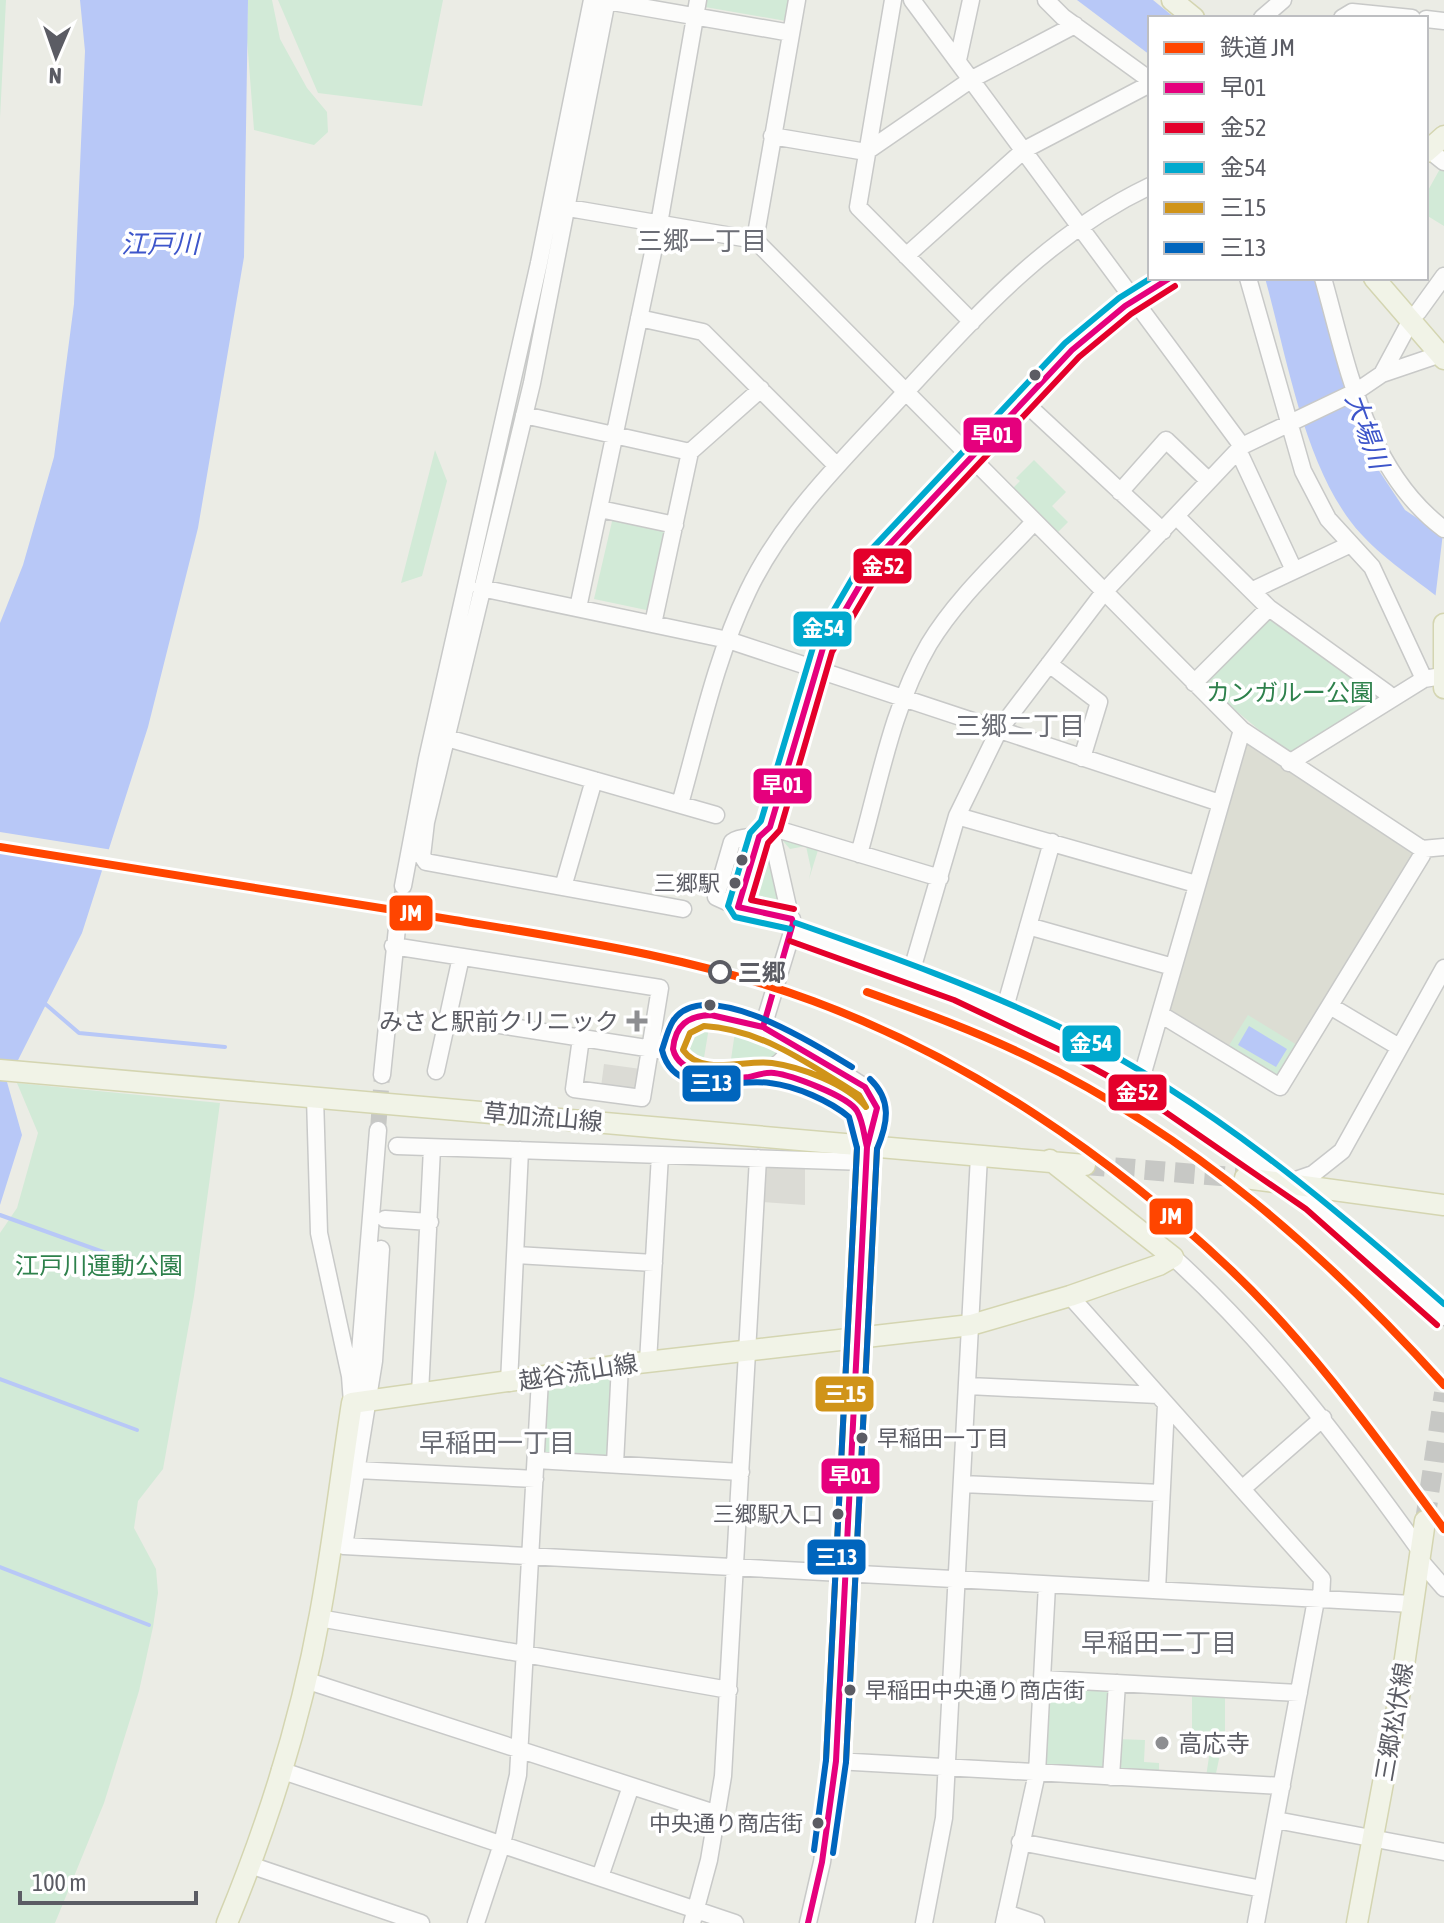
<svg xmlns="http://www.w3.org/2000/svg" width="1444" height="1923" font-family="'Asap Condensed','Noto Sans JP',sans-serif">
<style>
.industrial{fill:#dbdbd5}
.education{fill:#dcddd3}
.green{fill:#d2ead7}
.water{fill:#b8c8f7}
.pier{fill:#ebece5}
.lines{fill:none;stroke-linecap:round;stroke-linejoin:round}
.stream{stroke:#b8c8f7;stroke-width:4}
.minor-tunnel{stroke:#c7c8c5;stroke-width:16;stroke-dasharray:16 8;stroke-linecap:butt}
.major-tunnel{stroke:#c7c8c5;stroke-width:20;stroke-dasharray:20 10;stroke-linecap:butt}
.minor-casing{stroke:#c8c9c8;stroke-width:19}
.major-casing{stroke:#d4d5b1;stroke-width:23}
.minor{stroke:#fcfcfb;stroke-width:16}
.major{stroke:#f1f3e7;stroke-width:20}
.bus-1-casing{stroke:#fff;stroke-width:12}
.bus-2-casing{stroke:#fff;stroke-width:12}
.bus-3-casing{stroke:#fff;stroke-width:12}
.bus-4-casing{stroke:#fff;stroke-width:12}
.bus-5-casing{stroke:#fff;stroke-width:12}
.bus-1{stroke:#e5007d;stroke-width:6}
.bus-2{stroke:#e4002b;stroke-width:6}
.bus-3{stroke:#00a9ce;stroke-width:6}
.bus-4{stroke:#d09419;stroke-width:6}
.bus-5{stroke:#0065bd;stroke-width:6}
.rail-1-casing{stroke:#fff;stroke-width:14}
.rail-1{stroke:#ff4500;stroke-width:8}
.bus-dot{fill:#5b5c64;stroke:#fff;stroke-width:3}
.stop-dot{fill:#fff;stroke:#5b5c64;stroke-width:4}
.poi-dot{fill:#8d8e91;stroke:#fff;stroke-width:3}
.labels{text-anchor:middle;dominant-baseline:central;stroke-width:7;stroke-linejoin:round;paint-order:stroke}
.bus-label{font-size:22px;fill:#5b5c64;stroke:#fff;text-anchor:end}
.park-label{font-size:24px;fill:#2e814c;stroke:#fff}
.stop-label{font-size:24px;font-weight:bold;fill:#5b5c64;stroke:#fff;text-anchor:start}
.poi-label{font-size:24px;fill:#5b5c64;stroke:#fff;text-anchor:end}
.street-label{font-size:24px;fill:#5b5c64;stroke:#fff}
.neighbourhood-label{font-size:26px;fill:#6c6e76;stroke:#fff}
.water-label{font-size:26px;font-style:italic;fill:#3d55ca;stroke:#fff}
.line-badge{stroke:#fff;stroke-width:3}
.badge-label{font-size:22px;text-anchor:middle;font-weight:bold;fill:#fff}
</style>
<rect width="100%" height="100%" fill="#ebece5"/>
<path class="industrial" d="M604 1064 641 1069 638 1090 601 1087Z
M805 1163V1205L762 1202 764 1166Z"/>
<path class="education" d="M1248 744 1415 851 1280 1079 1167 1011 1242 746Z"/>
<path class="green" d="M0 0H6L0 118Z
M248 0H272L280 39 307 88 327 112 328 132 314 145 254 130 247 39Z
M278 0H443L422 106 318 93Z
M706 0H790L786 21 705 7Z
M1441 167 1444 169V226L1426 215V194Z
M435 450 447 481 422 576 401 583Z
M1034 460 1066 492 1052 506 1068 522 1056 534 1011 490 1020 481 1016 478Z
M613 517 668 529 651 611 594 599Z
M1270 615 1379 693V699L1289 755 1204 684Z
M787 838 819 847 809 879 811 869 806 846 790 849 783 841Z
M765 844 779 902 776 907 756 903 750 896Z
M1248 1015 1297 1045 1277 1077 1228 1047Z
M707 1025 709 1027 703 1064 685 1058 682 1039 694 1027Z
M739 1028 753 1030 777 1042 779 1053 756 1069 733 1070 730 1066 735 1032Z
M796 1053 823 1070V1084L785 1069Z
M826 1072 867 1098 869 1117 826 1087Z
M17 1083 220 1103 194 1296 163 1469 138 1501 134 1528 156 1569 158 1593 153 1627 139 1691 104 1803 55 1923H0V1233L17 1208 38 1133Z
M613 1373 610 1459 546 1455 542 1452 545 1388 550 1383Z
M1050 1686 1108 1690 1111 1694 1107 1768H1045L1046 1689Z
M1192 1693 1225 1694V1731L1215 1778 1206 1777 1210 1750 1192 1746Z
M1116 1739 1145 1740 1144 1762 1159 1763V1773L1119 1771Z"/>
<path class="water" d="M80 0H248L244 257 198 528 148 727 82 933 7 1082 22 1135 0 1205V623L23 565 54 457 74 304 85 51Z
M1077 0H1153L1175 18H1150V55Z
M1265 278H1315L1366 451 1405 510 1444 536V602C1413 577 1375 554 1351 522 1303 459 1286 353 1265 278Z
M1249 1026 1287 1049 1276 1067 1238 1045Z"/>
<path class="pier" d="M1443 533 1444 534V606L1435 600Z
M0 832 113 850 106 870 0 853Z"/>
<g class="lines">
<path class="stream" d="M43 1002 79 1033 225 1047
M0 1215 156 1271
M0 1379 137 1430
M0 1567 149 1625"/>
<path class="minor-tunnel" d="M397 928 403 886
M378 1130 382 1075"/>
<path class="major-tunnel" d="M1085 1165 1245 1178
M1425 1521 1444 1393"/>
<g class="minor-casing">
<path id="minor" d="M607 0 532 383 426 822 422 856 426 862 683 909
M893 0 858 207 972 322
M912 0 1242 446
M1046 0 1063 17 1150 80
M607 1 791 33
M1262 18 1283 0
M1342 18 1352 12 1412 18
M1426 19 1444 21
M958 60 971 0
M772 136 866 152 972 79 1075 25
M1429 150 1444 162
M551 205 755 240 1242 730 1422 849 1444 847
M755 240 797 0
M906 256 1024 150 1150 84
M1248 278 1303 471 1328 519 1372 567 1424 679 1442 676
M1323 278C1348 367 1366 471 1444 529
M1418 312 1444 276
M639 318 703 332 837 466
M1382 374 1411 320
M1023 401 1163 531
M524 415 690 452
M1238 450 1293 568
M1120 492 1166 440 1209 481
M600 509 675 525
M1177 517 1269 608 1387 693 1390 699
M481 588 728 640 1220 803
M1253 590 1349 545
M578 608 659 224 698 0
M653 624 690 452 761 389
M1049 664 1099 702 1082 758
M1194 683 1269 608
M447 738 716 815
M1289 763 1424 679
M680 804C700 733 716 657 748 591 782 520 837 466 889 410 970 323 1041 238 1150 186
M957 816 1196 884
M770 827C761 842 745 833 732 842L716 897 738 907 792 919
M770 827 940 878
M859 854C879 784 892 707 929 644 957 598 998 561 1034 522
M403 886 427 759 539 263 592 0
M563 887 594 780
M738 907 759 837
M1028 926 1173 967
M793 932 958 991 1069 1043 1140 1083 1312 1201 1444 1317
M393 946 660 988 642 1098 574 1089 581 1038
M911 973 957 816 999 730 1104 592 1242 446 1357 391 1382 374 1441 354
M1330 1006 1399 1047
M1004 1011 1052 842
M1160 1014 1280 1087 1422 855V849
M448 1017 659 1050
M763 1027 793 929 770 827 771 816C786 755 805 680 834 625 868 559 922 510 972 456 1033 391 1090 321 1170 278
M785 1039 789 1050C770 1093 658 1081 675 1034 678 1026 684 1020 692 1017 743 1000 824 1062 865 1087L874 1095 876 1126 867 1147
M436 1071 461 957
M765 1072 788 1077 853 1106 859 1114 867 1147 836 1761 822 1862 808 1923
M382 1075 397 928
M1140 1083 1242 730
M315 1097 319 1233 350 1376 352 1403
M397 1146 866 1162
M1287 1183 1313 1174 1342 1151 1444 968
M385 1219 430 1222
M381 1249 374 1361 344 1546 1412 1604
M516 1255 654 1263
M1173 1257C1268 1343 1344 1445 1419 1549
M1070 1296 1322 1579 1321 1600
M648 1362 660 1155
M509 1383 520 1150
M968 1386 1158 1395
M357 1389 378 1130
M420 1394 432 1148
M536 1460 741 1472
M615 1464 620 1365
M357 1470 535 1479
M962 1484 1161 1493
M1242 1489 1323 1418
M1418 1558 1444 1588
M1157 1590 1166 1405
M319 1618 729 1690
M1042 1679 1299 1693
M305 1680 718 1814
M836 1761 1282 1786
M280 1770 735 1923
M1111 1777 1117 1683
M1276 1820 1444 1852
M1020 1842 1262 1889
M250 1865 421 1923
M600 1877 631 1786
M1006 1913 1036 1923
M476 1923 502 1844 518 1775 540 1379
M692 1923 709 1860 723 1776 758 1158
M924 1923 944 1818 979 1156
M1004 1923 1037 1773 1047 1585
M1256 1923 1316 1600"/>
</g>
<g class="major-casing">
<path id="major" d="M1172 0 1194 18
M1426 152 1444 136
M1374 278 1444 359
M1444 624V688
M0 1070 1085 1165
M1245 1178 1444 1205
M227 1923C268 1824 301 1719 320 1614 333 1544 341 1473 352 1403L629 1364 971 1325 1070 1296 1159 1265 1173 1257 1050 1160
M1357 1923 1401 1686 1425 1521"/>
</g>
<use href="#minor" class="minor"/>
<use href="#major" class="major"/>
<g class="bus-1-casing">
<path id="bus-1" d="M711 1015 763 1027 865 1087 877 1108 867 1147C864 1136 863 1121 857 1111 848 1096 791 1075 774 1073 765 1072 757 1075 749 1077 727 1080 679 1076 673 1049 675 1025 688 1016 711 1015Z
M763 1027 793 923 792 919 738 907 759 837 770 827 823 648 874 561 1072 350 1125 306 1170 278
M808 1923 822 1862 836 1761 867 1147"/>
</g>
<g class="bus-2-casing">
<path id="bus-2" d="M794 909 751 900 768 843 780 830 832 652 882 567 1079 357 1131 314 1175 286
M790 941 954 1000 1064 1052 1135 1091 1306 1209 1437 1325"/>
</g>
<g class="bus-3-casing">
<path id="bus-3" d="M796 923C890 956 983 989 1072 1033 1209 1102 1329 1203 1444 1304
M790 929 735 917 728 906 750 833 761 821 814 644 866 555 1065 343 1119 298 1151 278"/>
</g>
<g class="bus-4-casing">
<path id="bus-4" d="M704 1026C761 1029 811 1065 859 1095L866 1107C847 1084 801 1067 772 1063 745 1059 702 1077 683 1050L690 1033Z
M826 1760 857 1148
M846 1762 877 1149"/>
</g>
<g class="bus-5-casing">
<path id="bus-5" d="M814 1850 826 1760 857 1148 849 1117C830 1101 796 1086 770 1083 737 1078 674 1100 662 1050 665 1041 668 1029 673 1021 705 973 819 1047 852 1067
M833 1853 846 1762 877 1149C888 1123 892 1100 870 1079"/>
</g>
<use href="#bus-1" class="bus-1"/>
<use href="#bus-2" class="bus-2"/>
<use href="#bus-3" class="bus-3"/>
<use href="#bus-4" class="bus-4"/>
<use href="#bus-5" class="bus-5"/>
<g class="rail-1-casing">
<path id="rail-1" d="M0 847C152 871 303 895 454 920 575 940 697 958 813 1001 969 1059 1111 1156 1232 1271 1313 1348 1378 1440 1444 1529
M867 992C923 1012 978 1032 1031 1058 1192 1136 1325 1253 1444 1385"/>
</g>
<use href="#rail-1" class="rail-1"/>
</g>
<g class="bus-dot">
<circle cx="1035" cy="375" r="7"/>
<circle cx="742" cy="860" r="7"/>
<circle cx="735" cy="883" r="7"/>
<circle cx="710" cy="1005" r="7"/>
<circle cx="862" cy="1438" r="7"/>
<circle cx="838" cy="1514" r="7"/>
<circle cx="850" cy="1690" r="7"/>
<circle cx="818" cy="1823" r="7"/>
</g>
<circle class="stop-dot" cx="720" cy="972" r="10"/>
<g class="poi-dot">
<path d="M633 1009h8v8h8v8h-8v8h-8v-8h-8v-8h8z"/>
<circle cx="1162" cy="1743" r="8"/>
</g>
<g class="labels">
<g class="bus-label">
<text x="720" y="883">三郷駅</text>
<text x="877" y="1438" text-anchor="start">早稲田一丁目</text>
<text x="823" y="1514">三郷駅入口</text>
<text x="865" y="1690" text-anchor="start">早稲田中央通り商店街</text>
<text x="803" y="1823">中央通り商店街</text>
</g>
<g class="park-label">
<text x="1290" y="692">カンガルー公園</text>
<text x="99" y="1265">江戸川運動公園</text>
</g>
<g class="stop-label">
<text x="738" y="972">三郷</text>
</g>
<g class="poi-label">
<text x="619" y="1021">みさと駅前クリニック</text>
<text x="1178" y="1743" text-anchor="start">高応寺</text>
</g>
<g class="street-label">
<text transform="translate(543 1117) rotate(5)">草加流山線</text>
<text transform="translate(578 1372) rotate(-9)">越谷流山線</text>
<text transform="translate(1394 1722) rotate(-80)">三郷松伏線</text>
</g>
<g class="neighbourhood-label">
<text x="702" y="241">三郷一丁目</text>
<text x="1020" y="726">三郷二丁目</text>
<text x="497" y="1443">早稲田一丁目</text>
<text x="1159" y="1643">早稲田二丁目</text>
</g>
<g class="water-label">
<text x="160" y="244">江戸川</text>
<text transform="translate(1367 431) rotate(70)">大場川</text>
</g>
</g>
<g class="line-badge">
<rect x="962" y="416" width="61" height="38" rx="8" fill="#e5007d"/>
<rect x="852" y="547" width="61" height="38" rx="8" fill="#e4002b"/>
<rect x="792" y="610" width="61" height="38" rx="8" fill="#00a9ce"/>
<rect x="752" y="767" width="61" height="38" rx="8" fill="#e5007d"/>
<rect x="388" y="894" width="46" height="38" rx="8" fill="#ff4500"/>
<rect x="1061" y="1024" width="61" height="39" rx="8" fill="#00a9ce"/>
<rect x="681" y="1064" width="61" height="39" rx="8" fill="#0065bd"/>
<rect x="1107" y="1073" width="61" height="39" rx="8" fill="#e4002b"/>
<rect x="1148" y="1197" width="46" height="39" rx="8" fill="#ff4500"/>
<rect x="814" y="1375" width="61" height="38" rx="8" fill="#d09419"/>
<rect x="820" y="1457" width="61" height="38" rx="8" fill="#e5007d"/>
<rect x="806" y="1538" width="61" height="38" rx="8" fill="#0065bd"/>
</g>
<g class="badge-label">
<text x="992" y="443">早01</text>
<text x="883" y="574">金52</text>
<text x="823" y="636">金54</text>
<text x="782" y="793">早01</text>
<text x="411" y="921">JM</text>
<text x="1091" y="1051">金54</text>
<text x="711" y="1091">三13</text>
<text x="1137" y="1100">金52</text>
<text x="1171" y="1224">JM</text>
<text x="845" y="1402">三15</text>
<text x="850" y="1484">早01</text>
<text x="836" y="1565">三13</text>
</g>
<rect x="1148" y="16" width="280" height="264" fill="#ffffff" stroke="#bdbec1" stroke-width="2"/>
<rect x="1164" y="42" width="40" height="12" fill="#ff4500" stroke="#bdbec1" stroke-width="2"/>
<text x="1220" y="56" font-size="24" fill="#5b5c64">鉄道 JM</text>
<rect x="1164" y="82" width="40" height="12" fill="#e5007d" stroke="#bdbec1" stroke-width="2"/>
<text x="1220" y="96" font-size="24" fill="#5b5c64">早01</text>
<rect x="1164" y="122" width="40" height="12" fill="#e4002b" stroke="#bdbec1" stroke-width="2"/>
<text x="1220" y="136" font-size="24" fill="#5b5c64">金52</text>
<rect x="1164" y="162" width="40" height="12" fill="#00a9ce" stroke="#bdbec1" stroke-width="2"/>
<text x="1220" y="176" font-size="24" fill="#5b5c64">金54</text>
<rect x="1164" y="202" width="40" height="12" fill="#d09419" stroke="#bdbec1" stroke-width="2"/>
<text x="1220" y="216" font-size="24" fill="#5b5c64">三15</text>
<rect x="1164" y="242" width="40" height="12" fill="#0065bd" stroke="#bdbec1" stroke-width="2"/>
<text x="1220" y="256" font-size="24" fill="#5b5c64">三13</text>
<g transform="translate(56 56) rotate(182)" stroke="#ffffff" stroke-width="6" paint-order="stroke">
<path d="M0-6L14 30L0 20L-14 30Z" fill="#5b5c64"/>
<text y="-12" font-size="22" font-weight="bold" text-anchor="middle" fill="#5b5c64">N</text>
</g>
<path d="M20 1891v12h176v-12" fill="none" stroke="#5b5c64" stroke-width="4"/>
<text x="32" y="1891" font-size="24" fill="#5b5c64" stroke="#ffffff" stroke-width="6" paint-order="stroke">100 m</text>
</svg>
